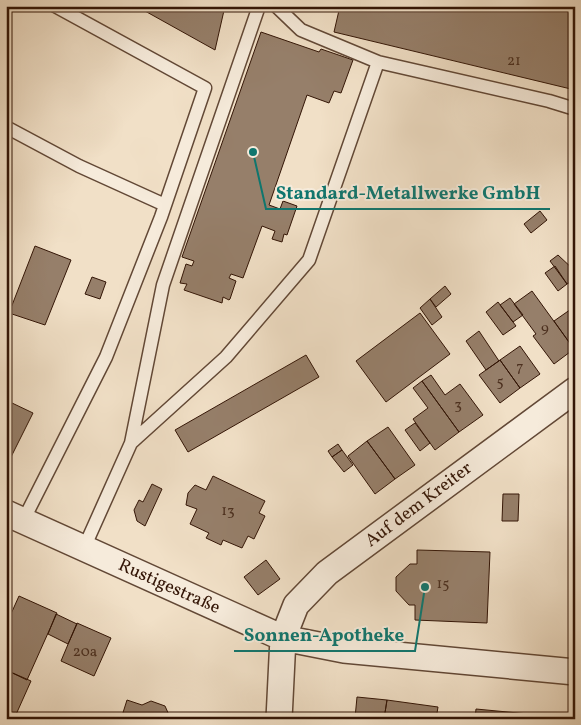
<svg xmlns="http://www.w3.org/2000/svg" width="581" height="725" font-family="Vollkorn,serif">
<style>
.building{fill:#967f6a;stroke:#331506}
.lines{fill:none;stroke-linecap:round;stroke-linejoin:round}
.service-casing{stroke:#624836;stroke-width:15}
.minor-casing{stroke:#624836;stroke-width:28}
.service{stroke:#f6ebdb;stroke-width:12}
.minor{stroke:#f6ebdb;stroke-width:25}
.labels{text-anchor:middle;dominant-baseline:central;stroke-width:4;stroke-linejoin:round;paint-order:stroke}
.number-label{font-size:15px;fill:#4c301f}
.street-label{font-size:18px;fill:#331506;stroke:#f6ebdb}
.leader{fill:none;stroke:#0f766e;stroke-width:2}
.callout-dot{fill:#0f766e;stroke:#f6ebdb;stroke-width:2}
.callout-label{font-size:19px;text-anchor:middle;font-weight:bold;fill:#0f766e;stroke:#f6ebdb;stroke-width:4;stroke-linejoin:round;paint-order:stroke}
</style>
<rect width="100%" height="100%" fill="#f1e0c7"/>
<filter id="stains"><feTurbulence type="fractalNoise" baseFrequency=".004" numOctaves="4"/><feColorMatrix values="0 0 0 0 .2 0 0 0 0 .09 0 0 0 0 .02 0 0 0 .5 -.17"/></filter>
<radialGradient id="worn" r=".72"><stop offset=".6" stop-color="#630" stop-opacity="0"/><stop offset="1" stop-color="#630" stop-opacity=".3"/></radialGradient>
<path class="building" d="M136 6H225L215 50Z
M340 6H575V90L334 32Z
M261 32 319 52 321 49 353 60 341 93 334 91 329 103 307 95 269 205 280 209 283 201 297 206 287 235 284 234 282 242 272 239 275 231 262 226 243 278 231 274 229 278 236 281 230 299 229 300 223 297 222 303 184 290 187 284 180 283 186 264 192 266 194 261 182 257Z
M540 211 547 220 531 233 524 224Z
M35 246 71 260 45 325 9 313Z
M558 255 575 271V279L567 284 550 261Z
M555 266 567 284 558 291 545 273Z
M92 277 106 282 100 299 85 294Z
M445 286 451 294 436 307 430 299Z
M532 291 574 349 554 364 533 336 536 334 514 304Z
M510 298 523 315 513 322 500 305Z
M430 299 442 317 432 325 420 308Z
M498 302 516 326 503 335 486 312Z
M574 307 575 308 574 349 554 321Z
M420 313 450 354 386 402 356 361Z
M479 331 499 361 486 370 466 341Z
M520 346 540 374 520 388 500 360Z
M306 355 319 377 188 452 175 430Z
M500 360 520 388 500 403 479 375Z
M431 375 445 395 460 384 483 415 459 432 422 381Z
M422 381 459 432 435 450 413 419 428 408 413 388Z
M6 403 10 406 12 403 33 413 7 465Z
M415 423 430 443 420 451 405 430Z
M388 427 415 465 395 479 367 441Z
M367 441 395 479 375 494 348 456Z
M338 444 342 450 332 457 328 451Z
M342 450 353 465 344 472 332 457Z
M213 476 265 501 259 513 265 516 254 539 248 536 242 548 223 540 221 545 206 538 209 533 190 524 197 509 186 505 188 493 195 485 206 490Z
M152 484 162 489 145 526 137 521 134 510 139 500 143 502Z
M503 494H519L518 521H502Z
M417 550 490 552 487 623 415 620V605H409L396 591V577L410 564H417Z
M266 560 280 579 258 595 244 577Z
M19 596 57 613 27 680 6 670V625Z
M56 614 77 624 68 644 48 634Z
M77 623 111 638 94 676 61 661Z
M6 670 31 681 14 719H6Z
M357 697 387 700 384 719 355 718Z
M127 700 142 705 151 701 165 706 169 715 179 719H121Z
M387 700 438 707 436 719H384Z
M476 709 539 715V719H475Z
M325 714 355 718 363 719H325Z
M539 715 575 718V719H539Z"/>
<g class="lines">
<g class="service-casing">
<path id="service" d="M276 6 301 30 378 62 549 101 575 109
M6 127 79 166 165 205
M131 443 226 357 309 260 378 62
M23 521 106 357 161 217 205 88 55 6
M84 548 131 443 163 285 259 6"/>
</g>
<g class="minor-casing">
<path id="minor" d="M6 513 283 638 344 650 575 672
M279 719 283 638 296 605 327 573 575 390"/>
</g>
<use href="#service" class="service"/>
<use href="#minor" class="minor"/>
</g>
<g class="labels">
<g class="number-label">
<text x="514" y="61">21</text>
<text x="545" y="328">9</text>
<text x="520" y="367">7</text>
<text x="500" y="382">5</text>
<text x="458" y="405">3</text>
<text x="228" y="511">13</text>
<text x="443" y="584">15</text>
<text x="85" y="652">20a</text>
</g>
<g class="street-label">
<text transform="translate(419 505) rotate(-37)">Auf dem Kreiter</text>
<text transform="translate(169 587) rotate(24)">Rustigestraße</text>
</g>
</g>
<path class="leader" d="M253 152L266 209H550M425 587L415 651H234"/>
<g class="callout-dot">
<circle cx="253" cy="152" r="5"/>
<circle cx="425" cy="587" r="5"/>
</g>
<g class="callout-label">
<text x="408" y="199">Standard-Metallwerke GmbH</text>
<text x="324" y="641">Sonnen-Apotheke</text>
</g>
<rect width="581" height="725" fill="none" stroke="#f1e0c7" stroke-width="25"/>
<rect x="8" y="8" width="566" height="710" fill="none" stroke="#331506" stroke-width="2.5"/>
<rect x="12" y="12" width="556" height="700" fill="none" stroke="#331506"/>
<rect width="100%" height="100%" filter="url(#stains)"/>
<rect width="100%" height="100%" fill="url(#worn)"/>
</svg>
